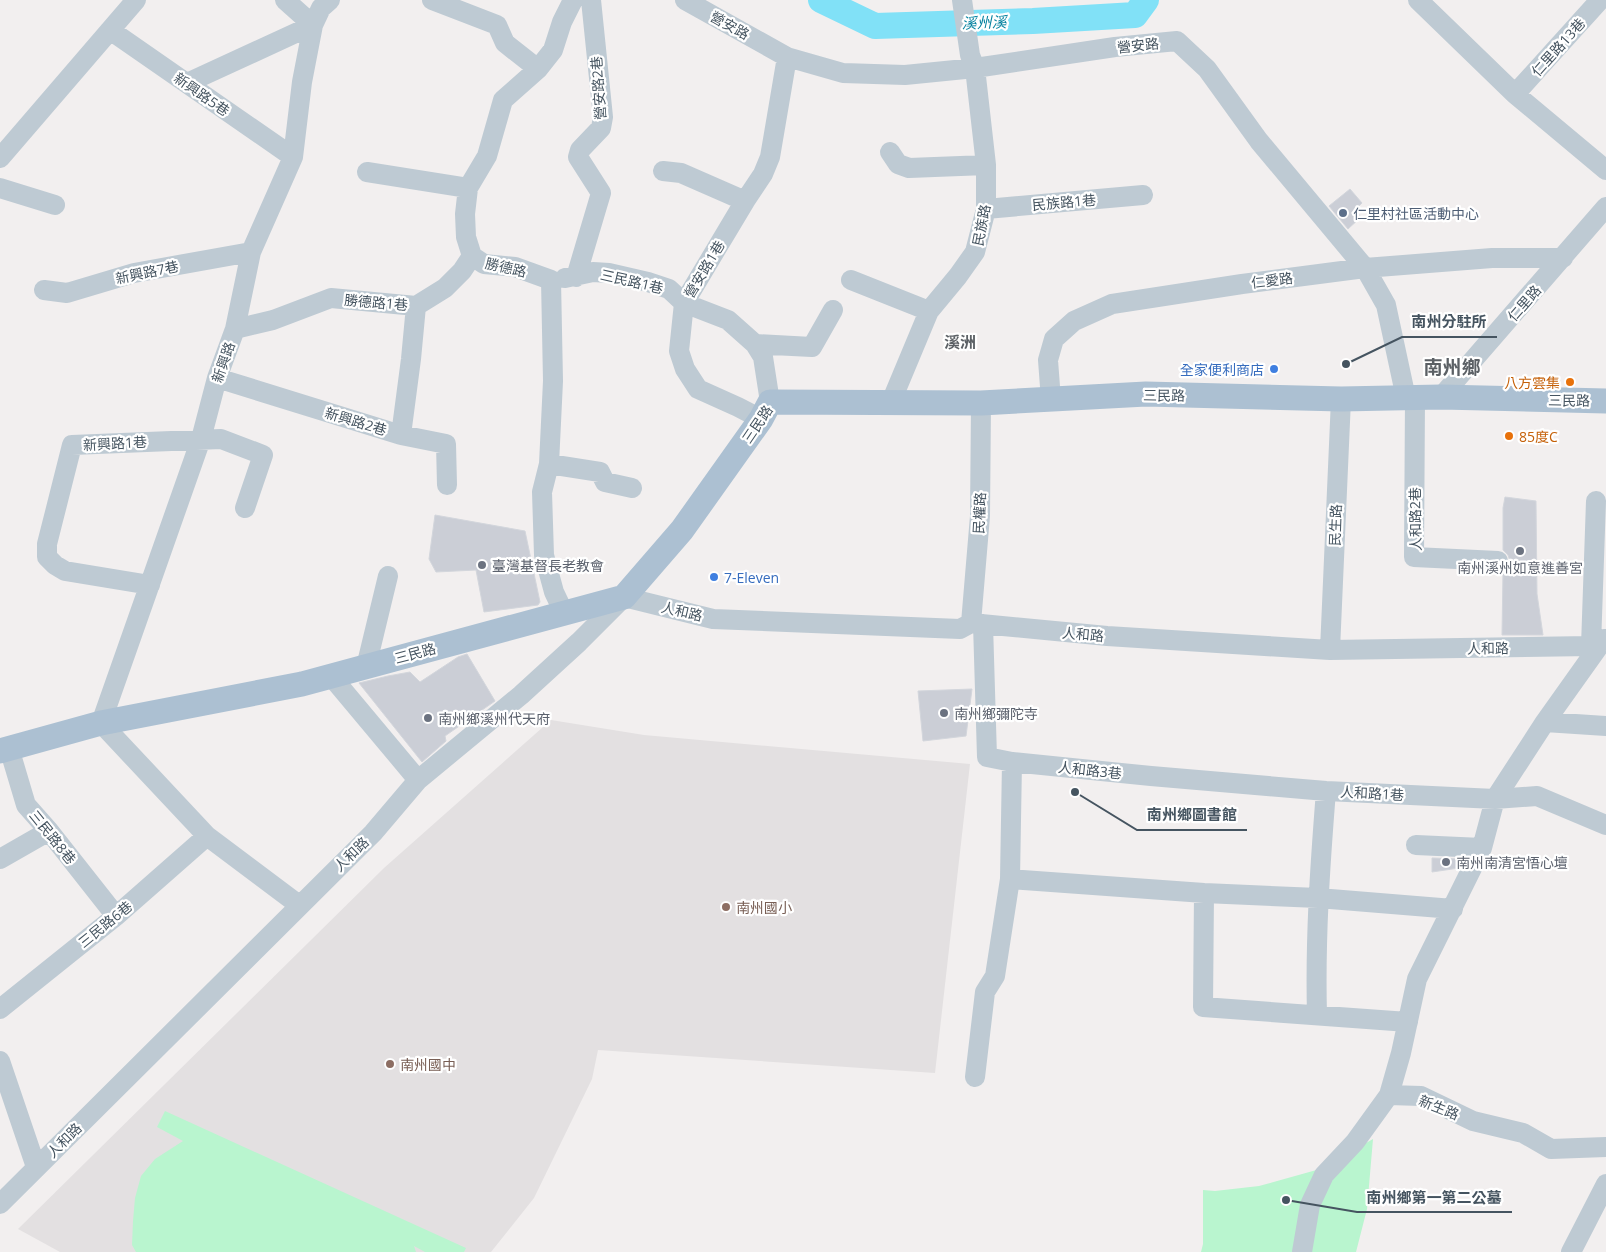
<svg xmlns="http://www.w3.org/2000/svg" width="1606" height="1252" font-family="'Open Sans','Noto Sans TC',sans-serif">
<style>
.education{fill:#e3e0e1}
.green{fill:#b9f5cf}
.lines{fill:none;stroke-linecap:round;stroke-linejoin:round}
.river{stroke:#81e1f7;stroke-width:26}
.building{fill:#cbced6;stroke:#d3d6dc}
.minor{stroke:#becad3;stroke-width:20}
.major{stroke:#acc0d2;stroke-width:25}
.service-dot{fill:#5c6f8a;stroke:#fff;stroke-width:2}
.shop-dot{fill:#3f7fe0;stroke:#fff;stroke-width:2}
.food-dot{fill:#e8710a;stroke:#fff;stroke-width:2}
.worship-dot{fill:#6b7280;stroke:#fff;stroke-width:2}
.education-dot{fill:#8d6e63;stroke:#fff;stroke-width:2}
.labels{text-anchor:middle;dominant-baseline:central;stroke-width:4.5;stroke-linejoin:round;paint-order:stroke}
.street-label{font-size:14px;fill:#455460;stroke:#fff}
.service-label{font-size:14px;fill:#4e5e75;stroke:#fff;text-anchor:start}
.shop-label{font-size:14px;fill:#366cbe;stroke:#fff;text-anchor:end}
.food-label{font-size:14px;fill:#c56008;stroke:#fff;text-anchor:end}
.worship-label{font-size:14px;fill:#5b616d;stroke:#fff;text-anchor:start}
.education-label{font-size:14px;fill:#785e54;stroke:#fff;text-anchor:start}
.water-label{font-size:15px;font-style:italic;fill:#03819f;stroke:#fff}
.quarter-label{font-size:16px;font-weight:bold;fill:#5b6065;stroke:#fff}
.district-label{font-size:19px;font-weight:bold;fill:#5b6065;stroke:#fff}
.leader{fill:none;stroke:#455460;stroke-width:2}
.callout-dot{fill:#455460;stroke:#fff;stroke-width:2}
.callout-label{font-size:15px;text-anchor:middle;font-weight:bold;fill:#455460;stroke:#fff;stroke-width:4.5;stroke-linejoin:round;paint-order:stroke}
</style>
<rect width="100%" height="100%" fill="#f2efef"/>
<path class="education" d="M551 720 644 735 970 764 935 1073 598 1050 592 1079 534 1198 491 1252H60L18 1229 384 868Z"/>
<path class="green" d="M165 1111 466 1248 464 1252H425L414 1246 416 1252H136L132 1245 133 1221 135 1198 141 1176 155 1159 183 1141 157 1127Z
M1373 1139 1367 1209 1356 1252H1201L1203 1244V1190L1215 1191 1259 1186 1320 1169Z"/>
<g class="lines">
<path class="river" d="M821 0 875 26 1033 21 1135 15 1146 0"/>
</g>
<path class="building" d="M1350 189 1362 203 1355 210 1361 217 1348 229 1329 206Z
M1505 497 1536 501 1537 594 1543 635H1502L1503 572 1508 568 1510 561 1508 555 1503 550V508Z
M435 515 525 531 540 602 538 605 484 612 476 570 436 572 429 559Z
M467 654 495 701 445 736 446 741 422 762 359 683 388 676 410 672 420 682 458 657Z
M972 689 966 736 923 741 918 691Z
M1432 858 1461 859 1459 868 1432 872Z"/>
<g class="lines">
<path class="minor" d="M432 0 497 25 505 43 538 69
M685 0 787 57 843 73 905 75 975 68 1115 47 1177 41 1207 69 1259 141 1365 268 1386 305 1406 398
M1418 0 1515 94 1606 170
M110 30 293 157
M187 83 313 25 285 0
M1515 94 1600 0
M890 152 898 164 909 168 986 165
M0 158 136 0
M663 171 681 173 745 201
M367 172 468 188
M0 188 55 205
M986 209 1143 195
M576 277 601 193 578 157 580 150 601 128 603 117 591 0
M565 278 593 272 609 273 648 282 669 289 684 303 728 320 755 344 763 357 770 402
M851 280 929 311
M44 290 67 293 134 273 251 252
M235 329 273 320 331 298 416 306 445 288 462 271 472 256
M755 344 812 347 833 310
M217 378 401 435 411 359 416 306
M1441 397 1606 207
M1415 398 1414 557 1498 561
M1051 400 1048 360 1054 339 1074 321 1112 304 1242 284 1365 268 1492 258H1563
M891 402 929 311 958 276 975 252 986 209V165L975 68 970 55 962 0
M761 419 738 407 698 389 685 369 679 351 684 303 745 201 763 174 770 157 787 57
M401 435 446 444 447 485
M549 464 600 472 605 482 632 488
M150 585 65 571 55 565 47 557V544L72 445 221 439 263 455 245 508
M564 613 554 592 544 555 542 492 549 464 553 381 551 280 515 267 484 264 472 256 466 237 465 214 468 188 487 156 503 100 538 69 553 50 562 22 573 0
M971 623 980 516 981 403
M983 624 987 757 1012 762 1151 776 1326 791 1495 799 1537 796 1606 825
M1591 646 1596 501
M1330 650 1341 399
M366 667 388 576
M331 676 418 780
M1545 722 1606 726
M9 748 26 805 49 831 116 916
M1416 845 1482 848
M0 859 49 831
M1010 879 1204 893 1318 898 1453 909
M1204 893 1203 1007 1408 1022
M299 905 207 836 101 723 201 439 217 378 235 329 251 252 293 157 302 82 313 25 321 8 330 0
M0 1009 116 916 207 836
M1317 1015C1315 940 1320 866 1326 791
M0 1061 36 1167
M975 1077 985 992 995 976 1010 879 1012 762
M1389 1095 1401 1053 1417 979 1482 848 1495 799 1545 722 1604 639
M0 1204 373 833 418 780 521 695 579 642 624 597 713 619 960 629 971 623 1107 636 1330 650 1591 646 1606 639
M1302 1252 1310 1205 1324 1175 1355 1142 1389 1095 1421 1096 1473 1121 1523 1133 1551 1149 1606 1147
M1571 1252 1606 1184"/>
<path class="major" d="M0 751 101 723 302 684 624 597 682 530 761 419 770 402 981 403 1146 394 1341 399 1441 397 1606 401"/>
</g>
<circle class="service-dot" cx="1343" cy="213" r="5"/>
<g class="shop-dot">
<circle cx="1274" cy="369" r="5"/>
<circle cx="714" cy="577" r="5"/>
</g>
<g class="food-dot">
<circle cx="1570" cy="382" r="5"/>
<circle cx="1509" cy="436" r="5"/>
</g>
<g class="worship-dot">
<circle cx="1520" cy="551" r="5"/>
<circle cx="482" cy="565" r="5"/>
<circle cx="944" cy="713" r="5"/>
<circle cx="428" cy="718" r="5"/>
<circle cx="1446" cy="862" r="5"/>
</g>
<g class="education-dot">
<circle cx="726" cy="907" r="5"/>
<circle cx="390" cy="1064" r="5"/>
</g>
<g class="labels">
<g class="street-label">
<text transform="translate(730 25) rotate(29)">營安路</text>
<text transform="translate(1138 45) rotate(-6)">營安路</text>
<text transform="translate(1558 47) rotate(-48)">仁里路13巷</text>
<text transform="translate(598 88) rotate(-94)">營安路2巷</text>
<text transform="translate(202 94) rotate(35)">新興路5巷</text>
<text transform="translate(1064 202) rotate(-5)">民族路1巷</text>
<text transform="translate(981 225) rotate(-79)">民族路</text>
<text transform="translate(506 267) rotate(13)">勝德路</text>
<text transform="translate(704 269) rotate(-59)">營安路1巷</text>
<text transform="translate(147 272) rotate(-12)">新興路7巷</text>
<text transform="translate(1272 280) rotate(-7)">仁愛路</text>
<text transform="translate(632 281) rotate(13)">三民路1巷</text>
<text transform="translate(376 302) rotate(5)">勝德路1巷</text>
<text transform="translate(1524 303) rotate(-49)">仁里路</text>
<text transform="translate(223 362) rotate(-71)">新興路</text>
<text transform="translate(1164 395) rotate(1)">三民路</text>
<text transform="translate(1569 400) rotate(1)">三民路</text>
<text transform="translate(356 421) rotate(17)">新興路2巷</text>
<text transform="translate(757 424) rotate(-56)">三民路</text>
<text transform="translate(115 443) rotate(-3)">新興路1巷</text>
<text transform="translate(979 513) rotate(-87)">民權路</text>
<text transform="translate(1415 519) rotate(-91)">人和路2巷</text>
<text transform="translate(1335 525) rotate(-88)">民生路</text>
<text transform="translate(682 611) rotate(13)">人和路</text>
<text transform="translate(1083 634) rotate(5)">人和路</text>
<text transform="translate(1488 648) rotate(-1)">人和路</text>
<text transform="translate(415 653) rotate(-15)">三民路</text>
<text transform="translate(1090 770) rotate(6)">人和路3巷</text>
<text transform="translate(1372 793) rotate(3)">人和路1巷</text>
<text transform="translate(53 837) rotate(51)">三民路8巷</text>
<text transform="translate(351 854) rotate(-44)">人和路</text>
<text transform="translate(105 924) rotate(-39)">三民路6巷</text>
<text transform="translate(1439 1107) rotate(22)">新生路</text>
<text transform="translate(64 1140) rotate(-45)">人和路</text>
</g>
<g class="service-label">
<text x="1353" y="213">仁里村社區活動中心</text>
</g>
<g class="shop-label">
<text x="1264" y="369">全家便利商店</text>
<text x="724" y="577" text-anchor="start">7-Eleven</text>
</g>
<g class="food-label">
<text x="1560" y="382">八方雲集</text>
<text x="1519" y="436" text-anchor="start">85度C</text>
</g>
<g class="worship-label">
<text x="492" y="565">臺灣基督長老教會</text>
<text x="1520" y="567" text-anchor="middle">南州溪州如意進善宮</text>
<text x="954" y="713">南州鄉彌陀寺</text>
<text x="438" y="718">南州鄉溪州代天府</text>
<text x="1456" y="862">南州南清宮悟心壇</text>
</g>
<g class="education-label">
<text x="736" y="907">南州國小</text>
<text x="400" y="1064">南州國中</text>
</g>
<g class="water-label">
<text transform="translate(984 22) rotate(-2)">溪州溪</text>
</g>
<g class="quarter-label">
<text x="960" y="342">溪洲</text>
</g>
<g class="district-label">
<text x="1452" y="367">南州鄉</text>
</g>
</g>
<path class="leader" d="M1346 364L1402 337H1497M1075 792L1137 830H1247M1286 1200L1357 1212H1512"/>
<g class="callout-dot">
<circle cx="1346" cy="364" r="5"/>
<circle cx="1075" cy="792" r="5"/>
<circle cx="1286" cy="1200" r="5"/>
</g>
<g class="callout-label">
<text x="1449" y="327">南州分駐所</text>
<text x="1192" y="820">南州鄉圖書館</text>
<text x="1434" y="1203">南州鄉第一第二公墓</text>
</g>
</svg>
